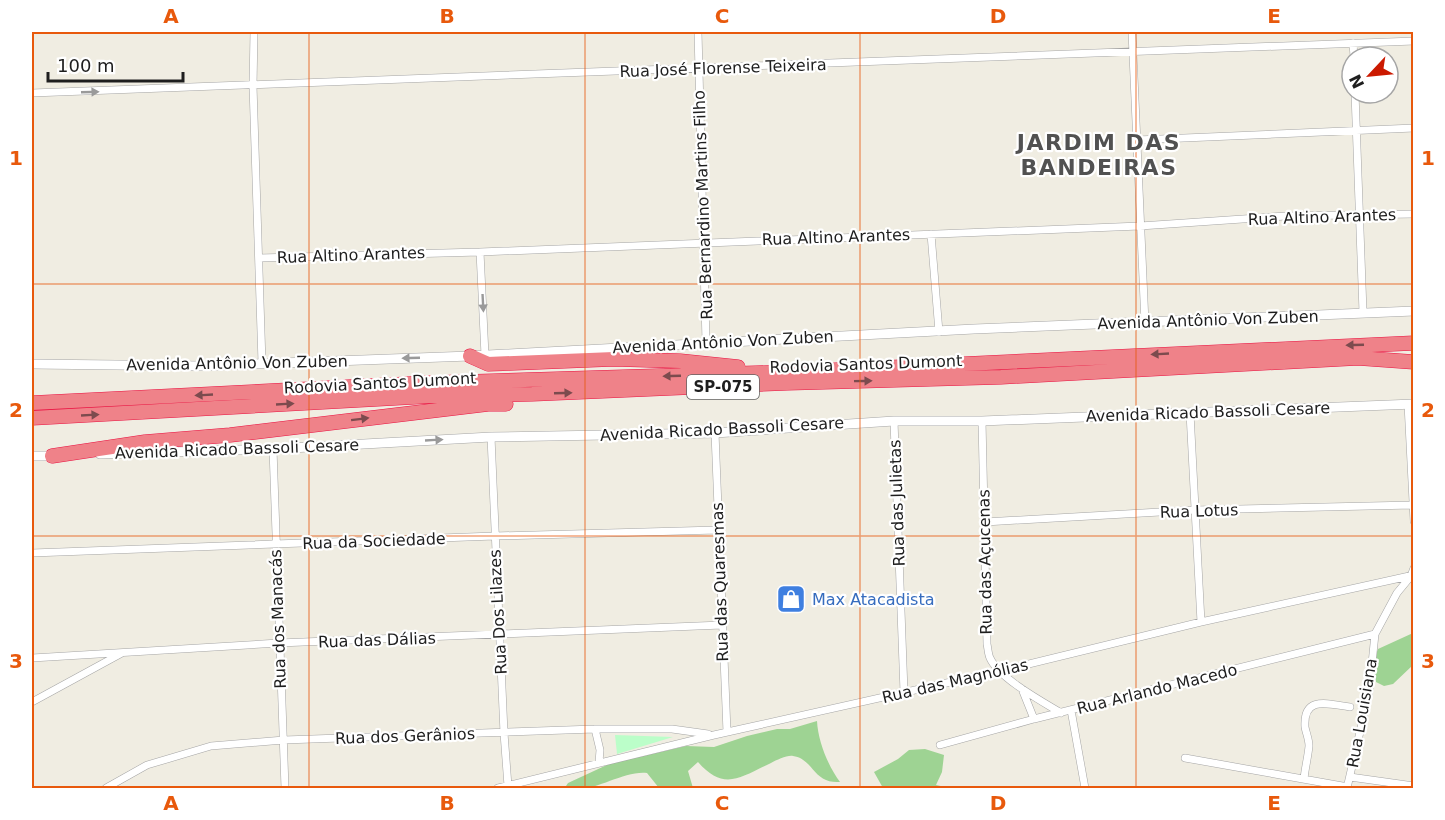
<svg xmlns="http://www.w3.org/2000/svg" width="1445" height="820" font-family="'DejaVu Sans',sans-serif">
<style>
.forest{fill:#9ed393}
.park{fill:#bbfec9}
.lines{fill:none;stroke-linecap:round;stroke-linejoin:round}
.minor-casing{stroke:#a5a5a5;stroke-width:8}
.tertiary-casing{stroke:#a5a5a5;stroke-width:10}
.motorway-casing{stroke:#ea1342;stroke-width:15}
.minor{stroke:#fff;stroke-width:7}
.tertiary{stroke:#fff;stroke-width:9}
.motorway{stroke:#ef8289;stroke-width:14}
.oneway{fill:#9a9a9a}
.oneway2{fill:#7c4b4e}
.grid{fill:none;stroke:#e8590c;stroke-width:1.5;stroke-opacity:0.55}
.labels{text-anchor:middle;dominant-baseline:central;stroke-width:4.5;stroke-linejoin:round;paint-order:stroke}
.shield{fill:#fff;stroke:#626262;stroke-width:1.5}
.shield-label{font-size:15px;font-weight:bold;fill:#1e1e1e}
.street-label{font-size:16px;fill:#1e1e1e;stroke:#fff}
.shop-label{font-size:16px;fill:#366cbe;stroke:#fff;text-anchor:start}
.district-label{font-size:22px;font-weight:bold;letter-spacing:1.5px;fill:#515151;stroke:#fff}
.neatline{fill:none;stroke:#e8590c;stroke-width:2}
.grid-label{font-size:20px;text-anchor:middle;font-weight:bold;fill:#e8590c}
</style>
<rect width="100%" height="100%" fill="#f0ede2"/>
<path class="forest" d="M1413 633V665L1393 684 1384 686 1376 682 1371 668 1378 649Z
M817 721C818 741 828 766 840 782 836 782 830 782 826 780 813 775 809 758 793 756 787 755 777 760 771 763 741 777 724 792 698 762L688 771 693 788H659L647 773C621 770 587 798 566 786L568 783 609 764 686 746 714 747 747 736 777 729H790Z
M925 749 944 755 942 772 936 785 950 788H883L874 772 898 759 909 750Z"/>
<path class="park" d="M615 735 673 737 617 754Z"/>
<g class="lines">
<g class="minor-casing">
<path id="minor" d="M254 32 253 86 262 363
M698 32 706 342
M1132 32 1145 323
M1353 43 1354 57
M32 93 1414 41
M1355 93 1363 312
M1137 140 1414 128
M931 234 939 332
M480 252 485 355
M259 258 480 252 1140 226 1286 216 1414 214
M1408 404 1414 521
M1190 413 1201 622
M894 421 904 692
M982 421 987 644C988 648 988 654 990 658 999 678 1041 701 1061 713
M715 433 727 732
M491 437 504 733 508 786
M273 449 285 788
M985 522 1195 510 1413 505
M32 553 495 536 717 530
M32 658 279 643 722 625
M1022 689 1034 719
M32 702 122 653
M1071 710 1085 788
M595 729 600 750 599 762
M940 745 1034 719 1375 634
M1185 758 1348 787
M1350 777 1414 786
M1304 779C1305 768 1308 757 1309 746 1309 739 1306 733 1305 727 1303 695 1328 704 1350 707
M106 788 147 765 211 746 284 740 595 729H672L708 734
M498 788 714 735 1000 671 1201 622 1414 575
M1347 788 1369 693 1375 634 1397 593 1411 576 1414 568"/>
</g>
<g class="tertiary-casing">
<path id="tertiary" d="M32 364 201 366 470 356 974 329 1414 311
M100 454 273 449 491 437 715 433 894 421H982L1414 404
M32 456H56"/>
</g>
<g class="motorway-casing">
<path id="motorway" d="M470 356 488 364 614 359 680 361 738 367
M32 403 427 383 793 372 1414 343
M32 418 432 396 532 394 787 383 1001 377 1358 358 1414 362
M52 456 145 442 230 435 488 404H506"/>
</g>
<use href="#minor" class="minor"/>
<use href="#tertiary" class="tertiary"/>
<use href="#motorway" class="motorway"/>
</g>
<defs><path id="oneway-solid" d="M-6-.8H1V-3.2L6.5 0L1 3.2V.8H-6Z" transform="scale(1.5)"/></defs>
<g class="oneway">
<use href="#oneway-solid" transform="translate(90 92) rotate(-2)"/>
<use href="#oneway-solid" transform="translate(483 303) rotate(87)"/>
<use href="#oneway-solid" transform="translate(411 358) rotate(178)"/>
<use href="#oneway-solid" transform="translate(434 440) rotate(-3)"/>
</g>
<g class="oneway2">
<use href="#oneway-solid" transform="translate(1355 345) rotate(178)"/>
<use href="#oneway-solid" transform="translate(1160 354) rotate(177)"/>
<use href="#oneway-solid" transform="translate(672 376) rotate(178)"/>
<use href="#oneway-solid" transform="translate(863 381) rotate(-1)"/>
<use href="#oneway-solid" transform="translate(563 393) rotate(-2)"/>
<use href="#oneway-solid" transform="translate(204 395) rotate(177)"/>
<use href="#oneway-solid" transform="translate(285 404) rotate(-3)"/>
<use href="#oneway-solid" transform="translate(90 415) rotate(-3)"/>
<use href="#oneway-solid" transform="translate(360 419) rotate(-7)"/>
</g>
<path class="grid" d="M309 32V788M585 32V788M860 32V788M1136 32V788M32 284H1414M32 536H1414"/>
<defs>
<g id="shop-square" transform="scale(1.5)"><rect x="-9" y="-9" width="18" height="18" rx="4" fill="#3f7fe0" stroke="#fff"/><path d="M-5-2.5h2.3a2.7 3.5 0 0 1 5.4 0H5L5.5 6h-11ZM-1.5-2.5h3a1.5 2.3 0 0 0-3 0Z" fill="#fff"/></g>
</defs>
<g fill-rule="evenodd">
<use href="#shop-square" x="791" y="599"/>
</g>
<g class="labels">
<rect class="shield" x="687" y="375" width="72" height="24" rx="4.5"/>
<g class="shield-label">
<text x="723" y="387">SP-075</text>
</g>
<g class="street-label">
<text transform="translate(723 68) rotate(-2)">Rua José Florense Teixeira</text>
<text transform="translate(703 205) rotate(-92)">Rua Bernardino Martins Filho</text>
<text transform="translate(1322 217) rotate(-2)">Rua Altino Arantes</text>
<text transform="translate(836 237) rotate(-2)">Rua Altino Arantes</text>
<text transform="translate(351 255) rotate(-2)">Rua Altino Arantes</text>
<text transform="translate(1208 320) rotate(-2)">Avenida Antônio Von Zuben</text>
<text transform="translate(723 342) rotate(-3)">Avenida Antônio Von Zuben</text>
<text transform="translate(237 363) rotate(-1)">Avenida Antônio Von Zuben</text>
<text transform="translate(866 364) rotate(-2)">Rodovia Santos Dumont</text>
<text transform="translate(380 383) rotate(-3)">Rodovia Santos Dumont</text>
<text transform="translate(1208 412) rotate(-2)">Avenida Ricado Bassoli Cesare</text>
<text transform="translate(722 429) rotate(-3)">Avenida Ricado Bassoli Cesare</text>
<text transform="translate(237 449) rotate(-2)">Avenida Ricado Bassoli Cesare</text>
<text transform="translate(897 503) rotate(-92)">Rua das Julietas</text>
<text transform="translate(1199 511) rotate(-2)">Rua Lotus</text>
<text transform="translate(374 541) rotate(-2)">Rua da Sociedade</text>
<text transform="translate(985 562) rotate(-91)">Rua das Açucenas</text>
<text transform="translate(720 582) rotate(-92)">Rua das Quaresmas</text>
<text transform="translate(498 612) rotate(-93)">Rua Dos Lilazes</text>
<text transform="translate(278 619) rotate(-92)">Rua dos Manacás</text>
<text transform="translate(377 640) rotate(-2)">Rua das Dálias</text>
<text transform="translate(955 681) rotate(-13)">Rua das Magnólias</text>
<text transform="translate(1157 689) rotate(-14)">Rua Arlando Macedo</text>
<text transform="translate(1362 713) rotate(-80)">Rua Louisiana</text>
<text transform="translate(405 736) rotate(-2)">Rua dos Gerânios</text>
</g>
<g class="shop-label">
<text x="812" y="599">Max Atacadista</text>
</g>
<g class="district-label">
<text x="1099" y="142">JARDIM DAS<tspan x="1099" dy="25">BANDEIRAS</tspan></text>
</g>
</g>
<rect width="1445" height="820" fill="none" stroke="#ffffff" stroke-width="66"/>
<g transform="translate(1370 75) rotate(244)"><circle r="28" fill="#ffffff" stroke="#a5a5a5" stroke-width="1.5"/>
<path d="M0-4.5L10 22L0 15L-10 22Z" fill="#cb1900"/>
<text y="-9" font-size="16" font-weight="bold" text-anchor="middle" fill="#1e1e1e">N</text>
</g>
<path d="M48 72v9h135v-9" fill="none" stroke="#1e1e1e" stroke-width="3"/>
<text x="57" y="72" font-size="18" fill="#1e1e1e" stroke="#ffffff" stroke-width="4.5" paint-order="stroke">100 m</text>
<rect x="33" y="33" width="1379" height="754" class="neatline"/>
<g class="grid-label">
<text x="171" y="23">A</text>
<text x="447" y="23">B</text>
<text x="722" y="23">C</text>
<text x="998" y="23">D</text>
<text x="1274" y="23">E</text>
<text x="16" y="165">1</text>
<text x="1428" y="165">1</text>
<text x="16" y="417">2</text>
<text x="1428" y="417">2</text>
<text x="16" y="668">3</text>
<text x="1428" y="668">3</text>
<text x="171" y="810">A</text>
<text x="447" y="810">B</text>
<text x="722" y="810">C</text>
<text x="998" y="810">D</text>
<text x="1274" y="810">E</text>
</g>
</svg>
